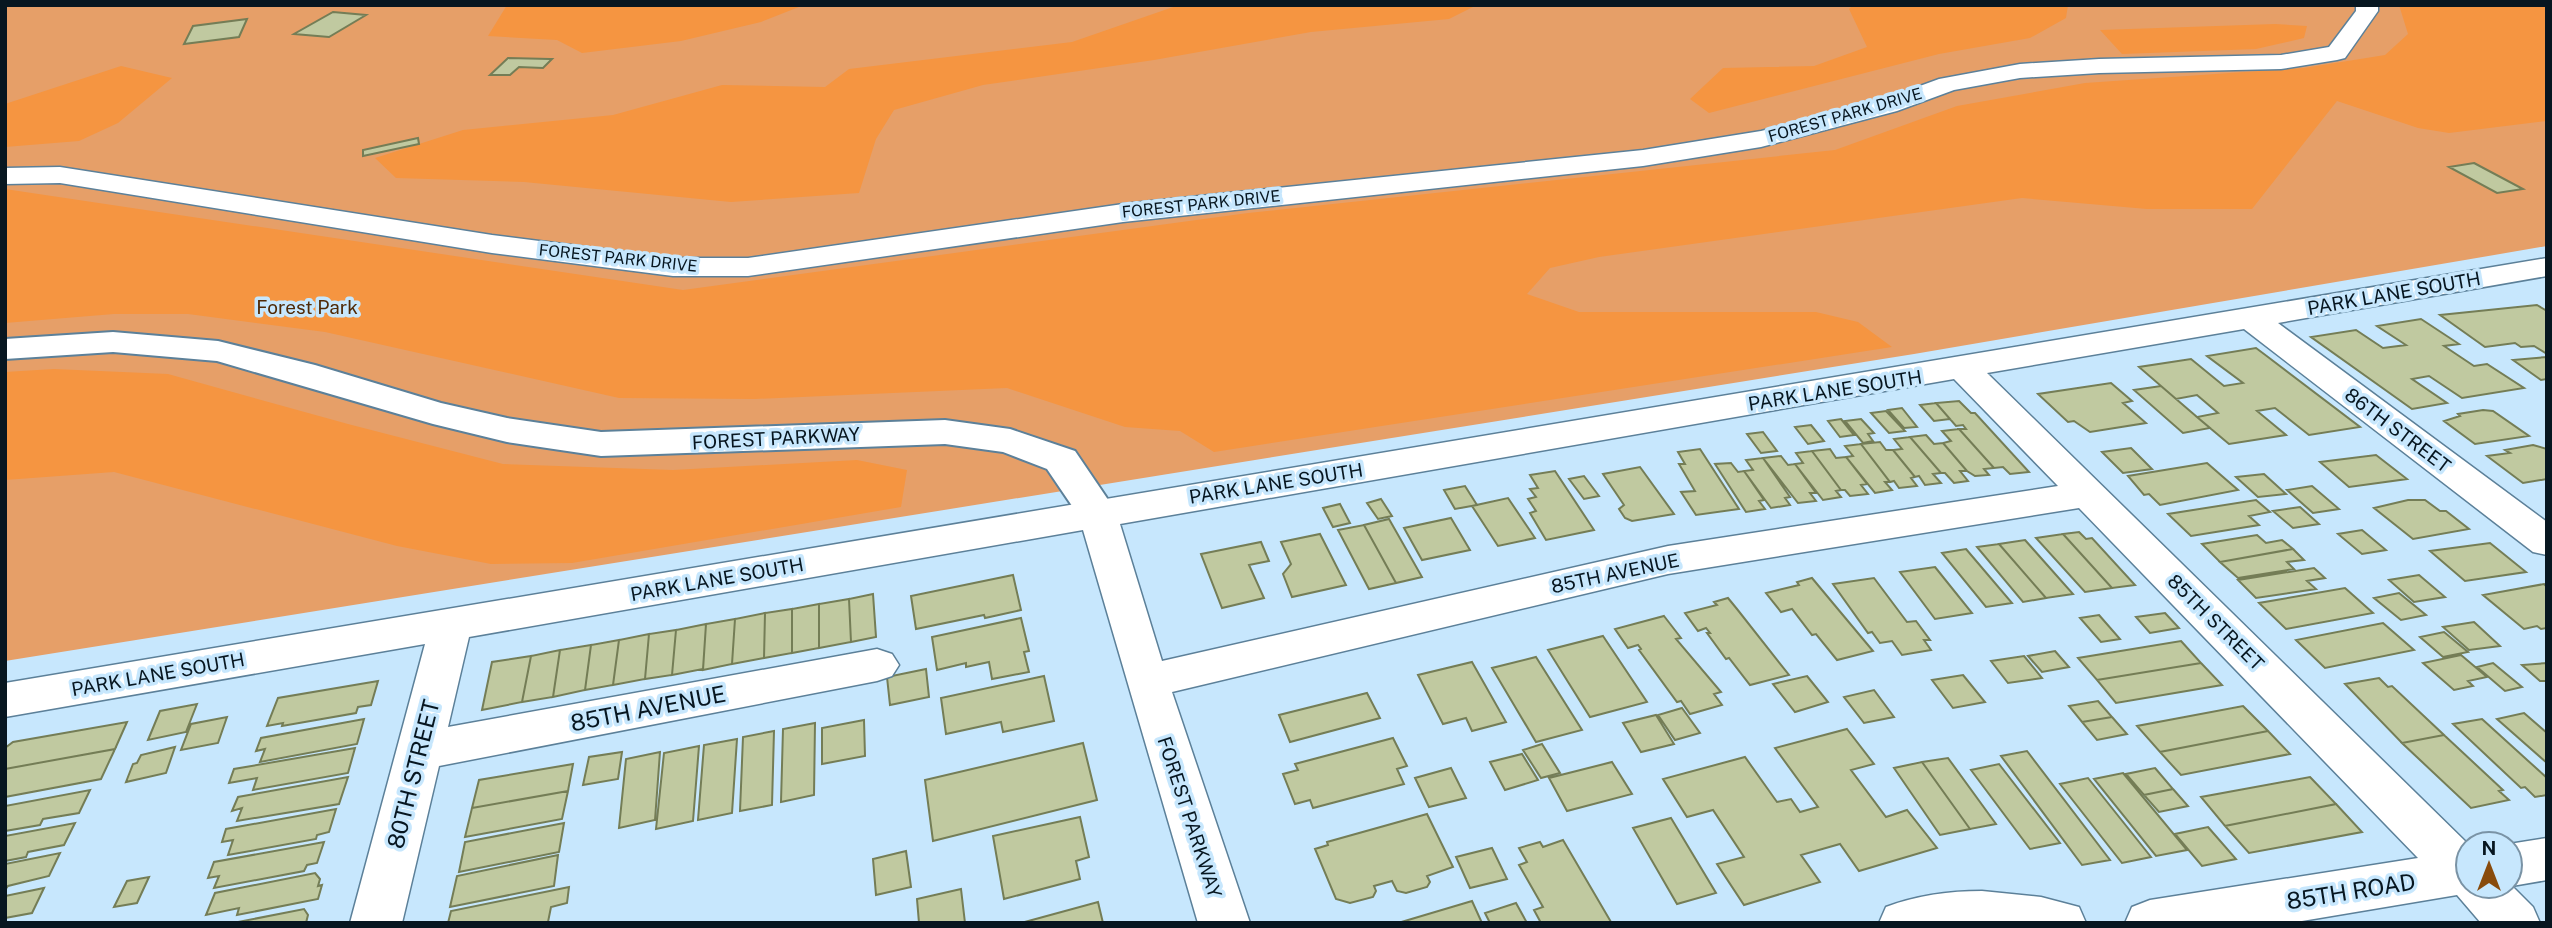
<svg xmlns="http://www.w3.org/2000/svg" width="2552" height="928" font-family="'Public Sans',sans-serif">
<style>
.green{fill:#e69f68}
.forest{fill:#f59541}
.building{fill:#c0c9a0;stroke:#747d56;stroke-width:2}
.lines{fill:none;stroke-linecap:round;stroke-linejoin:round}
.minor-casing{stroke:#5c8099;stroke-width:3}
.tertiary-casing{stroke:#5c8099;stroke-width:4}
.minor{fill:#fff;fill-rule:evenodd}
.tertiary{fill:#fff;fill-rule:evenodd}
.labels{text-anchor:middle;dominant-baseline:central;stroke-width:7;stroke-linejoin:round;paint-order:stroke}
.far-street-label{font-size:16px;fill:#071620;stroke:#c7e7fd}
.street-label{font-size:19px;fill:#071620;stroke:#c7e7fd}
.park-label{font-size:19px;fill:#4f2906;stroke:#c7e7fd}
.near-street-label{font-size:23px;fill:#071620;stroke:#c7e7fd}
</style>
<rect width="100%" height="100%" fill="#c7e7fd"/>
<path class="green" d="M5 5H2547V246L1914 354 5 661Z"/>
<path class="forest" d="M507 5H804L761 22 681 41 582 53 557 40 488 36Z
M1179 5H1477L1449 19 1311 32 1154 60 983 85 894 110 876 139 859 193 731 202 524 182 396 178 375 158 463 130 613 115 722 85 825 87 849 69 1072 42Z
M1853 5H2068L2066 18 2030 38 1939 54 1709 113 1690 99 1723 68 1814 66 1867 47 1849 9Z
M2399 5H2547V121L2449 133 2418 128 2337 101 2252 209H2147L2022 198 1599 257 1550 268 1527 294 1579 312H1816L1858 322 1892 347 1214 452 1180 431 1125 427 1007 388 755 399 619 398 325 332 188 314H114L5 323V189L683 290 1248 213 1835 150 1957 106 2085 83 2304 68 2385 55 2408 34Z
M2275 24 2307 26 2304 38 2256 49 2122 54 2100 30Z
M121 66 172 78 118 123 79 141 5 147V104Z
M54 369 168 374 348 424 503 464 673 470 857 460 907 470 901 507 572 563 491 564 397 546 114 472 5 480V372Z"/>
<path class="building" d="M333 12 366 15 329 37 294 34Z
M247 19 239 37 184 44 193 26Z
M508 58 550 59H552L543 68 519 67 510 75H490Z
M418 138 419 144 363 156V150Z
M2474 163 2523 189 2497 193 2449 167Z
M2537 305 2547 311V354L2534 346 2521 347 2515 343 2485 347 2440 315Z
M2421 319 2459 344 2444 346 2474 366 2487 364 2524 388 2462 398 2429 376 2412 379 2447 403 2412 409 2311 337 2356 330 2383 348 2406 345 2377 326Z
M2256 348 2268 357 2360 427 2309 435 2275 408 2257 411 2286 435 2229 444 2197 417 2218 413 2197 395 2176 399 2139 367 2191 359 2224 386 2243 383 2207 356Z
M2547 357V379L2541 380 2513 360Z
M2111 383 2132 401 2123 403 2146 423 2090 432 2074 421 2068 422 2038 394Z
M2161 386 2197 417 2210 428 2183 433 2134 390Z
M1959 401 1971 413H1975L2029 472 2010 474 2003 467 1994 468 1959 429H1966L1963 425 1956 426 1936 403Z
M1936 403 1950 419 1934 421 1920 405Z
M1902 408 1917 427 1904 428 1888 410Z
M2483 410 2493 411 2529 436 2475 444 2444 421 2460 416 2458 414Z
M1886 411 1905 431 1889 433 1871 413Z
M1841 419 1854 435 1840 437 1828 421Z
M1861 419 1874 433 1868 434 1873 441 1863 443 1845 421Z
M1811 425 1824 441 1808 444 1795 427Z
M1959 429 1994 468 1984 469 1989 475 1975 476 1967 471 1943 443 1951 441 1942 431Z
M1763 432 1777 451 1761 453 1747 434Z
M1926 435 1934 444 1943 443 1967 471H1960L1968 481 1954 483 1945 473H1941L1910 437Z
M1910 437 1941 473 1933 474 1941 483 1925 485 1919 476 1915 477 1893 450 1902 449 1894 439Z
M1880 442 1886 450H1893L1915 477 1911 478 1917 486 1899 488 1894 481 1890 482 1861 444Z
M1861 444 1890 482H1885L1892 490 1875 493 1846 457 1853 456 1845 446Z
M2533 445 2547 449V479L2523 483 2487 456 2510 453 2505 450Z
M2131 448 2152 469 2123 473 2102 452Z
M1700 449 1739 509 1696 515 1681 492 1695 491 1679 464H1685L1678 452Z
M1830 449 1836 458 1846 457 1867 484 1861 485 1868 494 1850 496 1845 490H1841L1812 451Z
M1812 451 1841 490 1836 491 1841 497 1823 500 1795 464 1803 463 1796 453Z
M2376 455 2407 479 2349 487 2320 462Z
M1781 456 1788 465 1795 464 1816 493H1810L1816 501 1798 503 1763 458Z
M1763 458 1790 497 1785 498 1790 505 1771 508 1744 471 1753 470 1746 460Z
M1731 463 1738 472 1744 471 1764 500 1759 501 1765 509 1746 512 1715 464Z
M2207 463 2238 490 2160 505 2149 494 2144 495 2128 476Z
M1640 467 1674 514 1632 521 1625 518 1619 509 1624 505 1603 474Z
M1555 471 1594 530 1546 540 1530 513 1536 511 1528 499 1536 497 1530 489 1538 488 1530 475Z
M2264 474 2286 494 2258 497 2236 477Z
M1584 476 1599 496 1584 499 1569 479Z
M1465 486 1477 505 1455 509 1444 490Z
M2312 486 2339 509 2313 513 2287 490Z
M1508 498 1535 538 1498 546 1472 506Z
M1381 499 1392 516 1378 519 1367 503Z
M2256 500 2270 512 2249 516 2259 525 2191 536 2168 514Z
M2408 500H2425L2440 511H2446L2469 529 2413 539 2374 508Z
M1340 504 1350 523 1333 527 1323 508Z
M2300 507 2319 524 2293 528 2273 511Z
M1451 518 1470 550 1422 560 1404 528Z
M1389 519 1422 577 1396 583 1364 525Z
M1364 525 1396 583 1369 589 1338 530Z
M2362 530 2386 550 2362 554 2338 534Z
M2079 532 2086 539 2092 538 2135 585 2112 588 2063 534Z
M1320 534 1346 585 1292 597 1283 574 1291 564 1281 542Z
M2063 534 2112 588 2085 592 2036 538Z
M2257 535 2266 543 2282 540 2293 549 2220 562 2202 544Z
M2025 540 2073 594 2046 598 1999 544Z
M1261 542 1269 561 1249 565 1264 598 1222 608 1201 554Z
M2490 543 2526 572 2465 581 2430 551Z
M1999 544 2046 598 2023 602 1977 547Z
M1966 549 2012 603 1986 607 1942 553Z
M2293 549 2304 560 2287 562 2294 569 2238 578 2220 562Z
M1935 567 1972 613 1935 619 1900 572Z
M2314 568 2325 578 2307 581 2316 589 2256 598 2238 580Z
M1013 575 1021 610 985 618 984 615 916 629 911 596Z
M2419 575 2445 597 2414 602 2389 580Z
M1812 578 1837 608 1873 651 1837 660 1816 634 1812 635 1792 609 1781 612 1766 593 1799 585 1797 582Z
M1874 578 1907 622 1916 621 1930 640H1924L1931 650 1902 655 1892 641 1880 643 1872 632 1868 633 1833 584Z
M2544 584 2547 587V628L2541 629 2537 626 2524 629 2483 595Z
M2345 588 2373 613 2286 629 2259 603Z
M2399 593 2426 615 2401 620 2374 598Z
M873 594 876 637 851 642 849 599Z
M1728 598 1737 609 1789 675 1750 685 1729 658 1726 659 1707 633H1710L1706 628 1698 631 1685 613 1717 605 1714 602Z
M849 599 851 642 819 648V604Z
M819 604V648L792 653V609Z
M792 609V653L764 658 765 613Z
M765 613 764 658 732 664 735 619Z
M2165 613 2179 628 2150 633 2136 617Z
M2099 615 2120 639 2101 642 2080 618Z
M1664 616 1681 638 1676 639 1721 692 1714 694 1722 705 1690 714 1681 701 1677 702 1639 650 1641 649 1638 645 1628 648 1615 629Z
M1021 618 1029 651 1024 652 1029 672 992 679 989 662 966 667V663L937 670 932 637Z
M735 619 732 664 703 670 706 624Z
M2474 622 2500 646 2469 650 2443 627Z
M2383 623 2414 650 2325 668 2296 640Z
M706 624 703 669 672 675 676 630Z
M676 630 672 675 645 679 649 634Z
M2444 632 2468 652 2443 657 2420 637Z
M649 634 645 679 613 685 619 640Z
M1603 636 1647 702 1590 717 1548 650Z
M619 640 613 685 585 690 591 645Z
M2181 641 2201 663 2097 680 2078 658Z
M591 645 585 690 553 697 560 650Z
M560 650 553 697 522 702 531 656Z
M2055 651 2069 667 2042 672 2028 656Z
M2461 655 2487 677 2468 681 2473 686 2454 690 2423 663Z
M531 656 522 702 482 710 492 662Z
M2024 656 2042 678 2008 683 1991 661Z
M1536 657 1582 730 1536 742 1492 668Z
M1472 662 1506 722 1472 731 1466 718 1443 724 1418 675Z
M2201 663 2222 685 2116 703 2097 680Z
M2493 663 2522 687 2505 691 2477 667Z
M2547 663V681H2540L2522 665Z
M926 669 929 697 890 705 887 677Z
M1963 675 1985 702 1953 708 1932 680Z
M1044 676 1054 721 1003 732 1001 722 946 734 941 698Z
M1807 676 1828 702 1795 712 1773 684Z
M2379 678 2388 687 2392 686 2444 735 2402 743 2345 684Z
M378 681 371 705 358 707 356 713 282 726 283 723 267 726 278 698Z
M1874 690 1894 717 1864 723 1844 697Z
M1367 693 1380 718 1290 742 1279 715Z
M2098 701 2112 717 2082 722 2069 706Z
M197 704 186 732 148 740 160 711Z
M2243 706 2268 731 2160 752 2137 726Z
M1682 708 1700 733 1675 740 1658 715Z
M2524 713 2547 733V763L2497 719Z
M1656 715 1674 744 1641 752 1623 723Z
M227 717 218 743 181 750 191 724Z
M2112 717 2127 734 2097 740 2082 722Z
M364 719 357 744 260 762 265 749 256 751 261 738Z
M2482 719 2547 778V795L2535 797 2525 787 2521 788 2453 724Z
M864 720 865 756 822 764V728Z
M127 722 115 749 5 769V748L13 742Z
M815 723 814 795 781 802 783 729Z
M1847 729 1874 764 1851 770 1886 817 1907 810 1937 848 1859 871 1840 844 1801 855 1820 882 1744 905 1717 864 1744 857 1713 810 1687 817 1663 779 1745 757 1777 802 1791 799 1800 812 1818 807 1775 748Z
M774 731 772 805 740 811 743 737Z
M2268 731 2290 754 2181 775 2160 752Z
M2444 735 2503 790 2499 791 2509 800 2471 808 2402 743Z
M1393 738 1407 766 1397 769 1404 784 1313 808 1310 800 1295 804 1283 774 1298 770 1295 764Z
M737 739 732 813 698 820 704 745Z
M1083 743 1097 800 933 841 925 780Z
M1542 744 1560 773 1541 778 1523 750Z
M699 746 693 821 656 829 664 753Z
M175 747 166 773 126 782 133 764 137 763 141 755Z
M355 748 348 773 253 790 257 778 229 783 234 769Z
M115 749 101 779 5 797V769Z
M2027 751 2110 860 2082 865 2001 756Z
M622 752 618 779 583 785 589 757Z
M660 752 655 820 619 828 626 759Z
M1522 754 1538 780 1505 790 1490 762Z
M1948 758 1996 824 1970 829 1922 762Z
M1612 762 1632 794 1567 811 1549 778Z
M1922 762 1970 829 1940 835 1894 768Z
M573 764 568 791 472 808 479 780Z
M1999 764 2060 843 2030 849 1971 770Z
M1451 768 1466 798 1429 807 1415 778Z
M2155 768 2173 789 2144 795 2126 774Z
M2123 773 2187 850 2156 856 2094 779Z
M348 777 339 804 237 821 242 808 232 811 238 797Z
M2310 777 2336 804 2225 826 2201 797Z
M2088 778 2151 857 2122 863 2060 784Z
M2173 789 2188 806 2159 812 2144 795Z
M90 790 79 813 43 819 40 825 5 831V806Z
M568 791 562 819 465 837 472 808Z
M2336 804 2362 832 2249 853 2225 826Z
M336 809 329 832 317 835 316 839 228 855 233 840 222 842 226 829Z
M1427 814 1453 867 1427 876 1430 882 1427 887 1406 893 1397 891 1392 881 1374 886 1376 891 1373 897 1350 903 1336 899 1315 849 1328 845 1327 842Z
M1080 817 1089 857 1076 861 1080 879 1004 899 993 836Z
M1671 818 1716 893 1677 904 1633 828Z
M75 823 64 845 28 852 26 857 5 861V836Z
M564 823 559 852 459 872 465 842Z
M2208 827 2236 859 2202 866 2175 834Z
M1563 840 1611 922 1541 923 1534 910 1543 907 1519 865 1527 862 1519 848 1540 842 1543 847Z
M324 842 317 863 307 865 304 871 214 888 219 876 208 878 214 862Z
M1492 848 1507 879 1470 888 1456 857Z
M906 851 911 887 876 895 873 859Z
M60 853 49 876 8 886 5 890V864Z
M558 855 554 886 450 907 457 876Z
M315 873 320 879 318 886 322 885 318 899 237 915 239 908 206 915 215 893Z
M149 877 137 903 114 907 127 881Z
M569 887 567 903 551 907 548 922 448 923 451 911Z
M44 888 32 913 5 918V896Z
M961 889 965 923H919L917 899Z
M1472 901 1482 923H1398Z
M1098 902 1103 923H1021Z
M1516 903 1527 923H1490L1485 913Z
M304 909 308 915 306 923H233Z"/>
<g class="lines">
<g class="minor-casing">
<path id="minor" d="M2356 5H2378V11L2345 58 2337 60 2281 69 2099 73 2020 78 1954 90 1897 111 1761 147 1643 166 1123 222 748 276H673L492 253 60 183 5 184V168L60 167 492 235 673 258H748L1123 204 1643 150 1761 131 1879 101 1939 79 2020 64 2099 59 2281 55 2329 47 2356 11Z
M2547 258V276L2278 323 2547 522V555L2533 552 2244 329 1987 373 2468 844V886H2510L2509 844 2547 838V880L2512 886 2533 907 2540 923H2481L2457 895 2290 923H2125L2132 907 2150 900 2418 858 2079 508 1668 574 1172 692 1250 923H1198L1083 530 469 637 448 727 877 649 892 654 899 665 892 676 877 681 439 766 402 923H350L425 644 5 717V683ZM1954 379 2058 486 1668 546 1162 661 1120 524Z
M1982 891 2041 897 2079 907 2086 923H1879L1886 907C1918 895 1949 891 1982 891Z"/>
</g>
<g class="tertiary-casing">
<path id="tertiary" d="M113 332 218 341 315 365 441 403 507 418 601 432 945 420 1010 429 1075 451 1117 513 1111 522 1097 526 1083 522 1047 469 1003 452 945 444 601 456 507 442 433 424 217 361 113 352 5 359V339Z"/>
</g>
<use href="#minor" class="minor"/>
<use href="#tertiary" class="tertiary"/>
</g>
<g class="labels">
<g class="far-street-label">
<text transform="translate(1845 115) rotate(-16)">FOREST PARK DRIVE</text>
<text transform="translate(1201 204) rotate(-6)">FOREST PARK DRIVE</text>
<text transform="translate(618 258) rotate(6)">FOREST PARK DRIVE</text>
</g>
<g class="street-label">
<text transform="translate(2394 293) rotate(-10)">PARK LANE SOUTH</text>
<text transform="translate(1835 390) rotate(-9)">PARK LANE SOUTH</text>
<text transform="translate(2398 430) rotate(37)">86TH STREET</text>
<text transform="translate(776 438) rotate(-3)">FOREST PARKWAY</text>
<text transform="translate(1276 483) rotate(-9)">PARK LANE SOUTH</text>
<text transform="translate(1615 573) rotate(-12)">85TH AVENUE</text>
<text transform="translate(717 579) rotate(-10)">PARK LANE SOUTH</text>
<text transform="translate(2216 622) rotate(45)">85TH STREET</text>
<text transform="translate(158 674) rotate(-10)">PARK LANE SOUTH</text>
<text transform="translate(1190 817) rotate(72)">FOREST PARKWAY</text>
</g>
<g class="park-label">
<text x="307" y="307">Forest Park</text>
</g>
<g class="near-street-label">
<text transform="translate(648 708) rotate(-11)">85TH AVENUE</text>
<text transform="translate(413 774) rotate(-76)">80TH STREET</text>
<text transform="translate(2351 891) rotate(-9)">85TH ROAD</text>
</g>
</g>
<rect width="2552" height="928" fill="none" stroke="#071620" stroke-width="14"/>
<g transform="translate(2489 865)"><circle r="33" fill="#c7e7fd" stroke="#7a93a5" stroke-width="2"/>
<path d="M0-5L12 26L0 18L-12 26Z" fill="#884b0c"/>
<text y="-10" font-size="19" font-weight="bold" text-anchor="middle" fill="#071620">N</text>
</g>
</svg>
